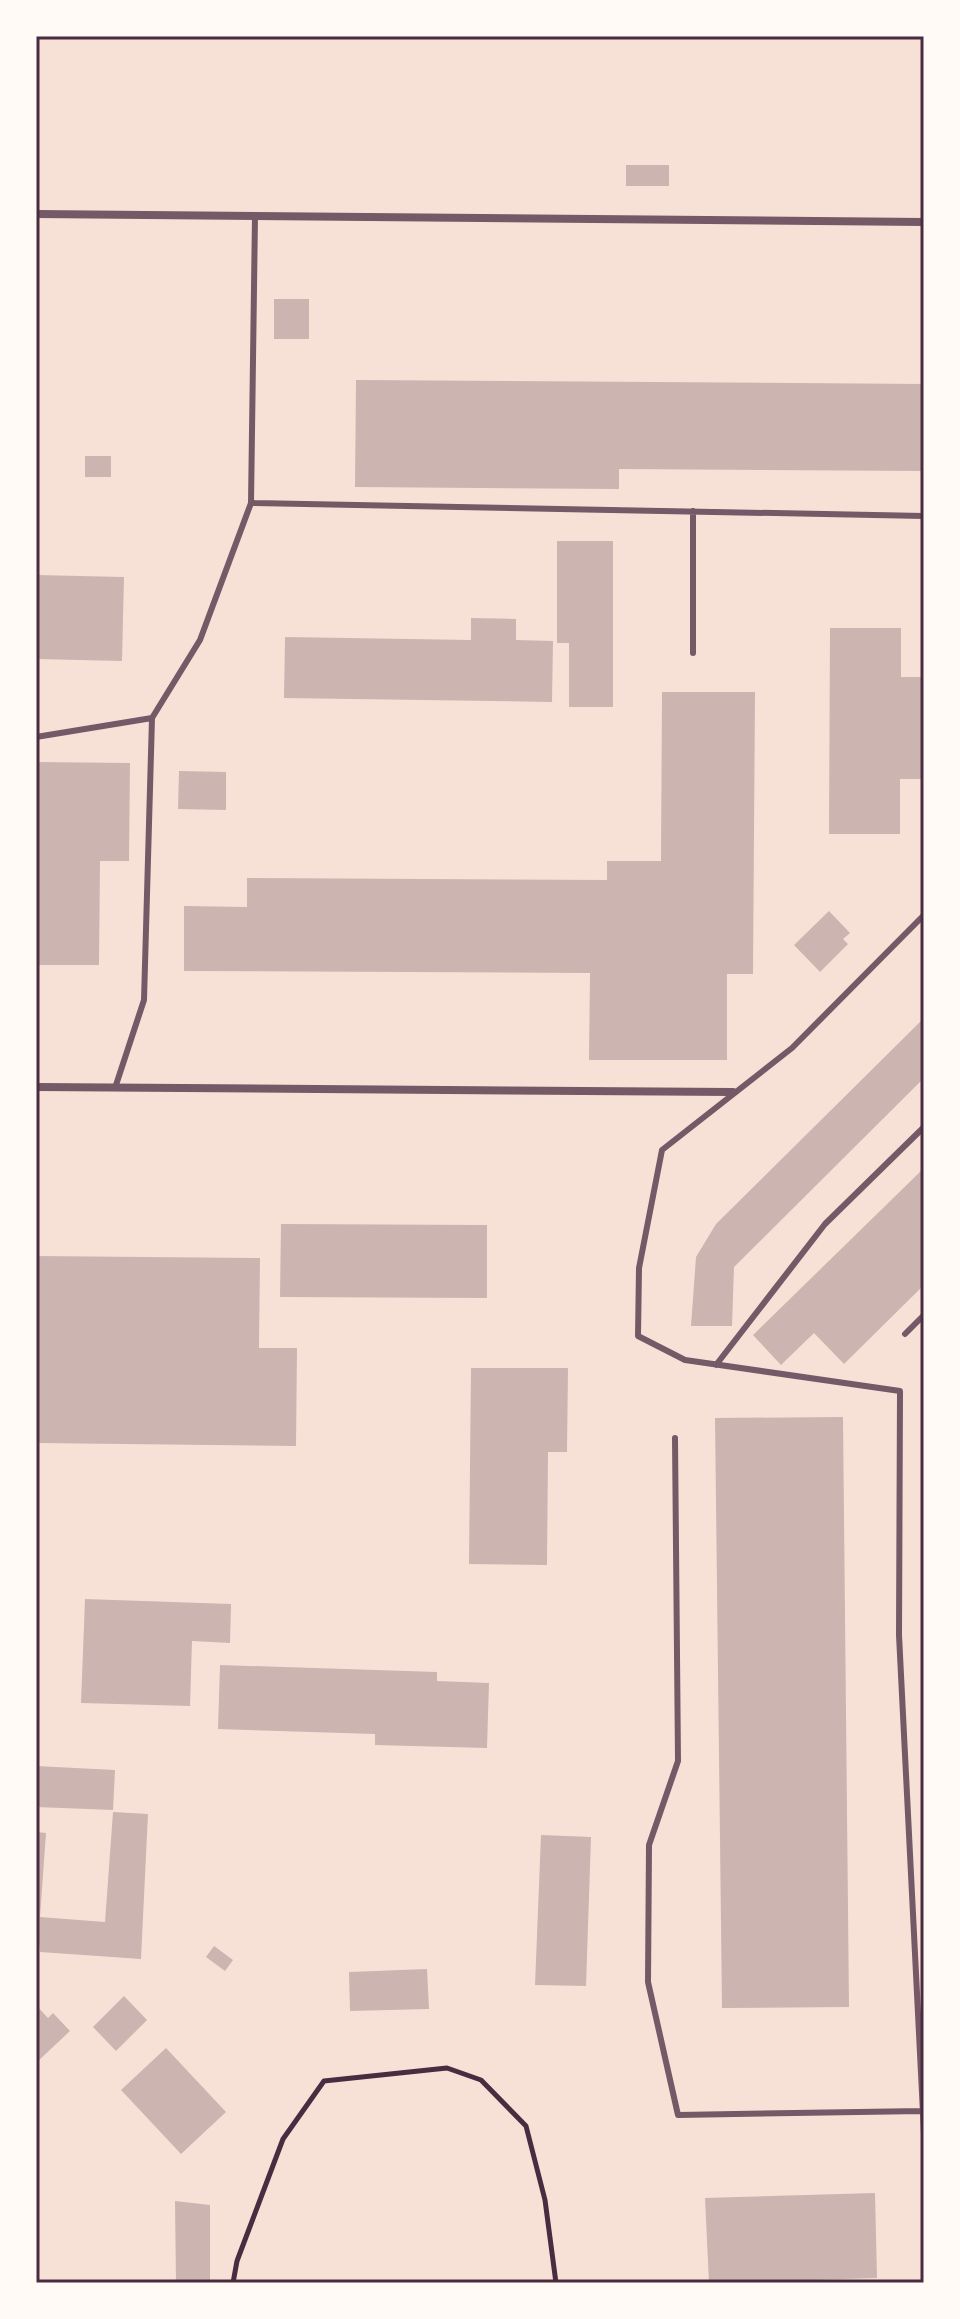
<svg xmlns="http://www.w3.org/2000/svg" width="960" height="2319" font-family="'Sofia Sans Condensed',sans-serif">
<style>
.building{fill:#ccb4b1}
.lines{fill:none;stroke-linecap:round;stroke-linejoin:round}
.path{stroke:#4a2c40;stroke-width:5}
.service{stroke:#755966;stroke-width:6}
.minor{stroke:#755966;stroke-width:8}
.neatline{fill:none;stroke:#4a2c40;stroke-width:3}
</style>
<rect width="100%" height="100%" fill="#f7e1d7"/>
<path class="building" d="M626 165H669V186H626Z
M274 299H309V339H274Z
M356 380 924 384V471L619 469V489L355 487Z
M85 456H111V477H85Z
M557 541H613V707H569V643H557Z
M36 575 124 577 122 661 36 659Z
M471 618 516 619V640L553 641 552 702 284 698 285 637 471 640Z
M830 628H901V677H924V779H900V834H829Z
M662 692H755L753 974H727V1060H589L590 973 184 971V906L247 907V878L607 880V861H661Z
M36 762 130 763 129 861H100L99 965H36Z
M179 771 226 772V810L178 809Z
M829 911 850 933 843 939 848 944 820 972 794 945Z
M924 1018V1078L734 1267 732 1326H691L696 1257 716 1224Z
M924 1168V1285L844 1364 814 1333 781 1365 753 1335Z
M281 1224 487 1225V1298L280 1297Z
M36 1256 260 1258 259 1348H297L296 1446 36 1443Z
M471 1368H568L567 1452H548L547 1565 469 1564Z
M843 1417 849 2007 722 2008 715 1418Z
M85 1599 231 1604 230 1643 192 1641 190 1706 81 1703Z
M220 1665 437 1672V1681L489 1683 487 1748 375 1745V1734L218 1729Z
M36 1766 115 1770 113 1810 36 1807Z
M113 1812 148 1814 141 1959 40 1952 39 1941H36V1832L46 1833 40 1917 105 1922Z
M541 1835 591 1837 586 1986 535 1985Z
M214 1946 233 1960 225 1971 206 1957Z
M427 1969 429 2009 350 2011 349 1972Z
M124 1996 147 2020 116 2051 93 2027Z
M36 2005 48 2018 53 2013 70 2031 36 2063Z
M166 2048 226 2112 181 2154 121 2090Z
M875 2193 877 2278 709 2283 705 2198Z
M175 2201 210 2205V2283H176Z"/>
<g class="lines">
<path class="path" d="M233 2283 237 2261 283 2139 324 2081 447 2068 481 2080 526 2126 545 2200 556 2283"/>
<path class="service" d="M251 503 924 516
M693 511V653
M36 737 152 718 200 640 251 503 255 216
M924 915 792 1048 662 1150 639 1268 638 1336 685 1360 900 1391 899 1635 924 2133
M115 1088 144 1000 152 718
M905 1334 924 1315
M716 1365 825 1224 924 1127
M675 1438 678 1761 649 1845 648 1982 678 2115 922 2111"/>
<path class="minor" d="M36 214 924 222
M36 1087 733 1092"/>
</g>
<rect width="960" height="2319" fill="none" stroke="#fffaf5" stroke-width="76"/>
<rect x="38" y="38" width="884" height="2243" class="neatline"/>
</svg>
